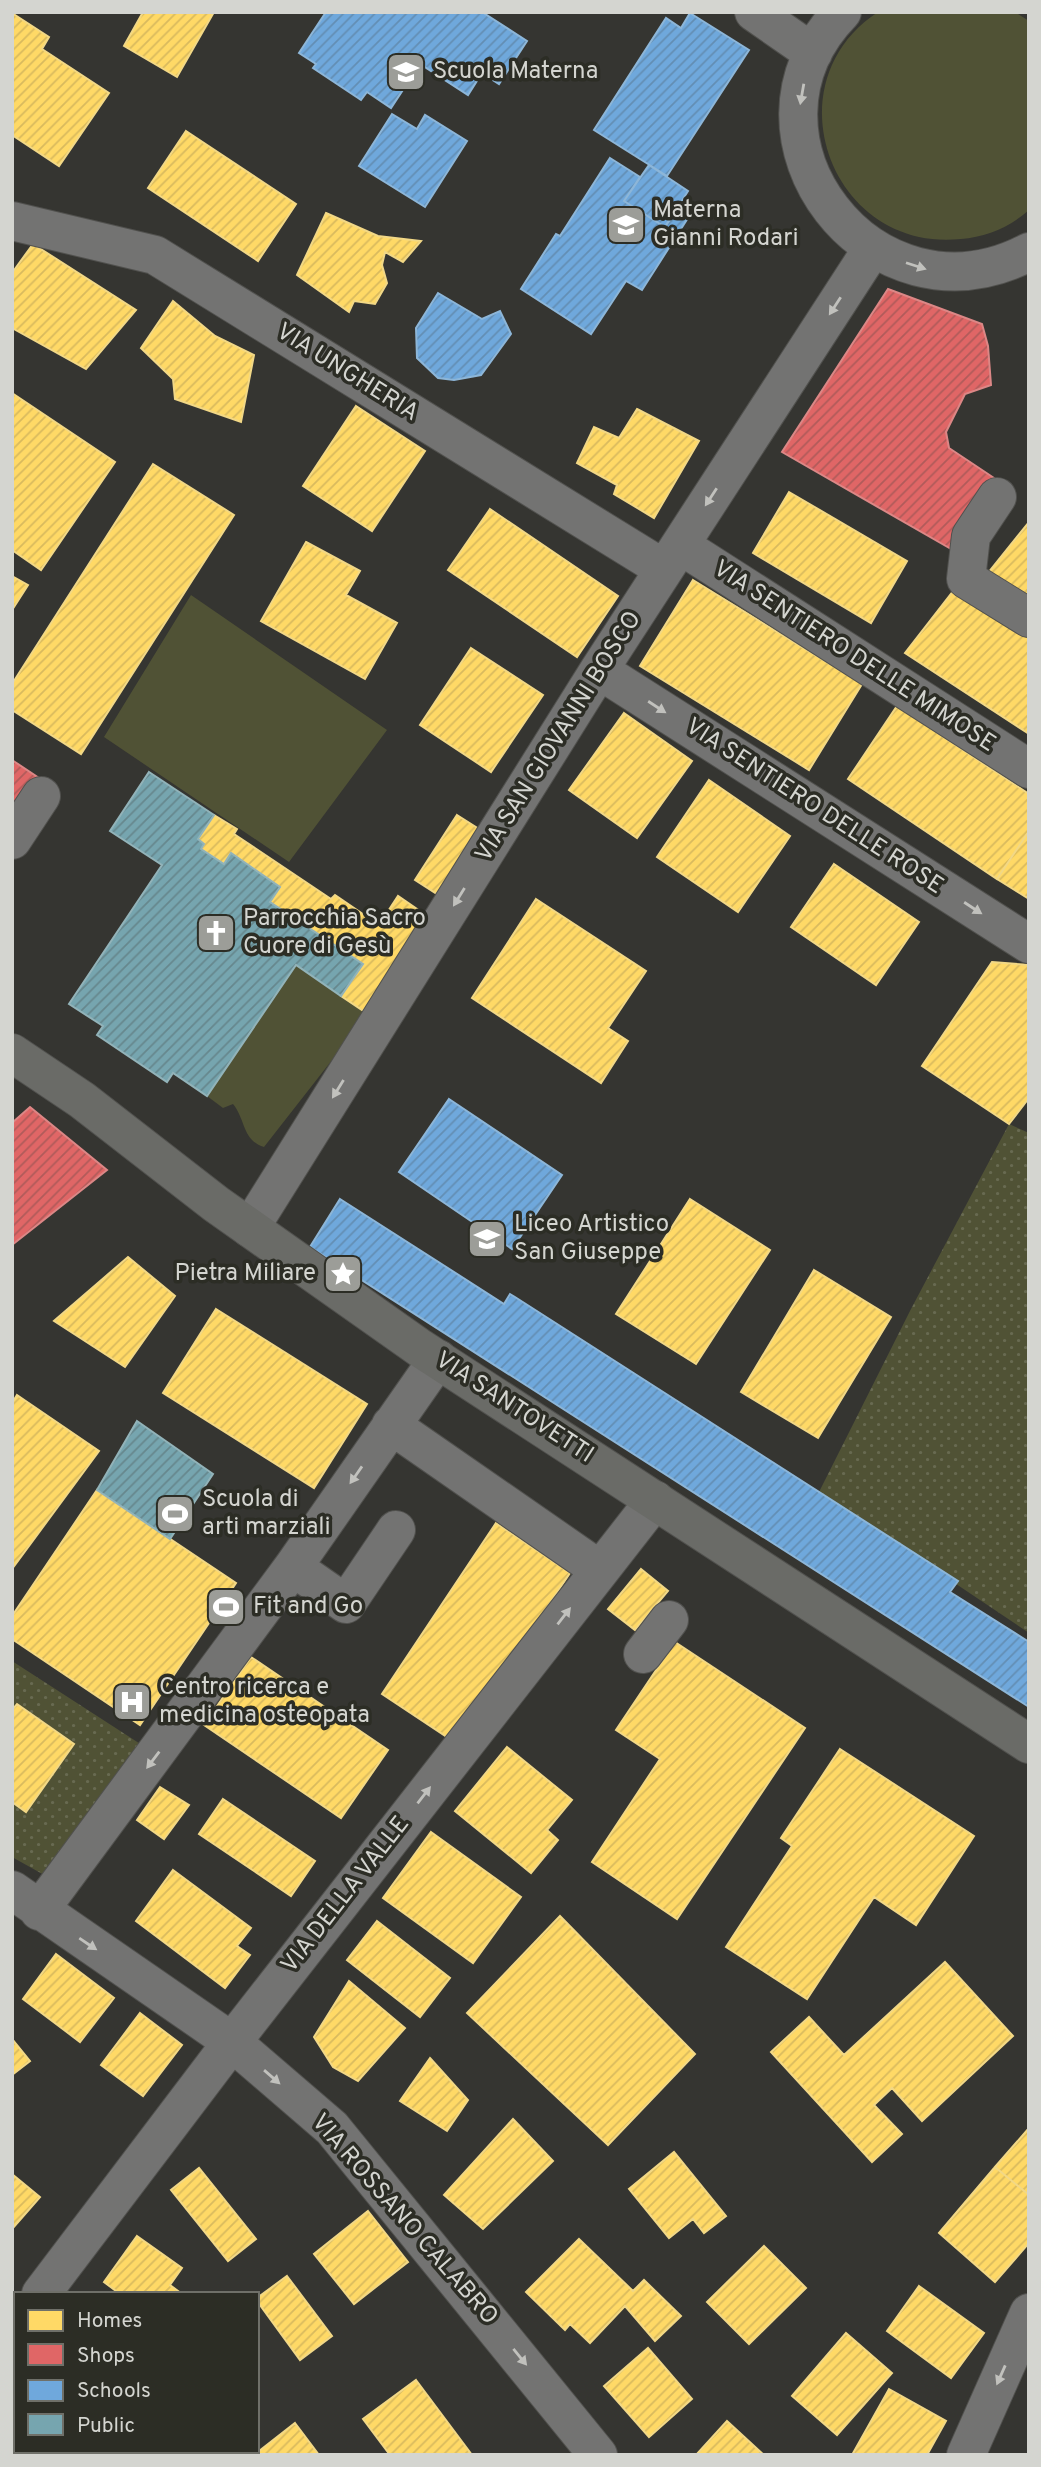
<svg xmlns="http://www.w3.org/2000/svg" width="1041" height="2467" font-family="Overpass,sans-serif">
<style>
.grass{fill:url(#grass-dots)}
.garden{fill:#505235}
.homes{fill:url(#homes-hatch);stroke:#f2d886;stroke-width:2}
.shops{fill:url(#shops-hatch);stroke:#dc8786;stroke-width:2}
.schools{fill:url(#schools-hatch);stroke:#8db6d8;stroke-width:2}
.public{fill:url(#public-hatch);stroke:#92b3b9;stroke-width:2}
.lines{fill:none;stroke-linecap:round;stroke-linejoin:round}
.minor-casing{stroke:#51514e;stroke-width:40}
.major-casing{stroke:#51514e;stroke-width:40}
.minor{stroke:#737372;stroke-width:38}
.major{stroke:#6a6b67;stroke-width:38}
.oneway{fill:#c1c1bd}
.labels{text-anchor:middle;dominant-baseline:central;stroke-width:7;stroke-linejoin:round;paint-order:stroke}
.poi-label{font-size:24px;fill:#d4d5d0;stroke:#2c2d25;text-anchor:start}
.street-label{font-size:24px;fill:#d4d5d0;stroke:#2c2d25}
</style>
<defs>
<pattern id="grass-dots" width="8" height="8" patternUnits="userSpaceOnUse" patternTransform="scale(1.75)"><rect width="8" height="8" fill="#505235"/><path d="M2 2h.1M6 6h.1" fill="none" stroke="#686a51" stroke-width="1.8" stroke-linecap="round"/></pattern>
<pattern id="homes-hatch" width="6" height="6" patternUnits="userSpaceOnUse" patternTransform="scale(1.75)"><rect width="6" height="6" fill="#ffd966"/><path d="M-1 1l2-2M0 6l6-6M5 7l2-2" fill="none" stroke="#d9ba5e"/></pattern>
<pattern id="shops-hatch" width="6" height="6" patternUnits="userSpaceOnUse" patternTransform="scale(1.75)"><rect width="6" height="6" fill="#e06666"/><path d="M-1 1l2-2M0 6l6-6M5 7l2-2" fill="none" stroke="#b05b5a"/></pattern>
<pattern id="schools-hatch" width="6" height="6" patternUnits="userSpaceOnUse" patternTransform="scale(1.75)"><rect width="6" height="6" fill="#6fa8dc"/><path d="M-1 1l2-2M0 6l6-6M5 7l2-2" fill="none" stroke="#638eb4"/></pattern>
<pattern id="public-hatch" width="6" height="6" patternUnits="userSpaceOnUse" patternTransform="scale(1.75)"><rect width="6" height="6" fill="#76a5af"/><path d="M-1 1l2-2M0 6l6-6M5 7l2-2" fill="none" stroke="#66878d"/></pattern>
</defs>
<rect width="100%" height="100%" fill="#353531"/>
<path class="grass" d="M1009 1124 1029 1133V1633L819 1492 911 1309Z
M12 1661 145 1747 46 1876 12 1857V1802L26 1812 73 1744 17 1704 12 1710Z"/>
<path class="garden" d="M878 12H1015L1029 21V210C1010 227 986 237 961 239 831 253 769 83 878 12Z
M191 595 387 730 289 862 104 737Z
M296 965 368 1014 264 1147C242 1140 246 1120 233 1104L223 1108 207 1096Z"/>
<path class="homes" d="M143 12H214L177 77 124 46Z
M12 13 49 37 42 49 109 93 59 166 12 135Z
M186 131 296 204 258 261 148 188Z
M326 213 378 236 421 241 403 262 385 252 382 265 387 283 375 304 354 301 349 312 297 275Z
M33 244 136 310 86 369 12 328V273Z
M173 301 215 336 254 355 241 422 175 399 173 379 141 348Z
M12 393 115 462 41 570 12 550Z
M356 406 425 451 372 531 303 486Z
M637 409 699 441 654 518 614 494 617 485 577 463 594 427 619 438Z
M153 464 234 515 81 754 12 710V684Z
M789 492 907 561 871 623 753 553Z
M490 509 618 596 577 657 448 570Z
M1029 522V599L988 573Z
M306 542 360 571 346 595 397 623 365 679 261 621Z
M12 576 28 585 12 610Z
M693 580 862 684 809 770 640 666Z
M957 586 1029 634V734L905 653Z
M471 648 543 695 491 772 420 725Z
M897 706 1029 794V831L997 879 848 779Z
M624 713 692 761 637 838 569 790Z
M709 780 790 836 738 912 657 857Z
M214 815 237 829 234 834 331 899 335 895 379 925 398 896 433 920 368 1014 341 996 363 964 270 902 280 887 231 853 224 864 201 849 204 844 198 839Z
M457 815 479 829 437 894 415 880Z
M1029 831V899L997 879Z
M834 864 919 922 876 985 791 927Z
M536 899 646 971 608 1028 628 1041 601 1083 472 998Z
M992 962 1029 965V1098L1009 1124 922 1066Z
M690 1199 770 1250 696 1364 616 1314Z
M128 1257 175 1296 125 1367 54 1321Z
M814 1270 891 1317 818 1438 741 1392Z
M216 1309 367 1404 314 1488 163 1393Z
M17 1395 99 1451 12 1569V1403Z
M97 1490 236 1583 140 1725 12 1639V1616Z
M496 1523 570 1573 456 1743 382 1694Z
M641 1569 668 1591 635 1630 608 1609Z
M675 1642 805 1728 677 1919 592 1862 660 1759 616 1730Z
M251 1657 388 1750 341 1818 204 1725Z
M17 1704 74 1744 26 1812 12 1802V1710Z
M507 1747 572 1800 547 1830 558 1840 531 1873 455 1811Z
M840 1749 974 1836 916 1925 874 1897 807 1999 726 1947 792 1846 781 1838Z
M160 1787 189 1805 164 1839 137 1820Z
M223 1799 315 1861 291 1896 199 1834Z
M431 1832 521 1897 473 1963 383 1898Z
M173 1870 251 1928 237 1946 250 1955 225 1988 136 1921Z
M560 1916 695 2054 608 2145 467 2013Z
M377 1921 450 1978 420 2017 347 1960Z
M56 1954 114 1998 80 2042 23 1999Z
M945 1962 1013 2036 922 2121 892 2088 874 2105 902 2134 872 2162 771 2052 809 2017 844 2055Z
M349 1981 405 2028 358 2081 333 2067 314 2037Z
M140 2013 182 2045 143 2096 101 2065Z
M12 2039 30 2061 12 2075Z
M430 2058 468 2100 447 2131 400 2101Z
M513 2119 553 2161 483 2229 444 2195Z
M1029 2128V2195L995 2167Z
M674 2152 726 2216 704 2233 693 2219 669 2238 629 2189Z
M995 2167 1029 2195V2243L995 2282 939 2233Z
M199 2168 256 2239 228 2261 171 2190Z
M12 2174 40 2197 12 2229Z
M368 2211 408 2262 354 2304 314 2254Z
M137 2236 182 2268 170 2285 182 2294H120L104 2282Z
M579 2239 633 2291 644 2280 681 2316 655 2341 625 2306 590 2343 570 2324 565 2330 526 2292Z
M764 2246 806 2288 749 2344 707 2302Z
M287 2276 332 2336 300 2360 257 2301V2298Z
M919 2286 984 2333 951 2378 887 2331Z
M846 2333 892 2373 837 2435 792 2396Z
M648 2348 692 2399 649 2437 604 2386Z
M416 2380 472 2455H390L363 2419Z
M889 2389 946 2421 927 2455H852Z
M727 2421 764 2455H696Z
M295 2423 319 2455H254Z
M108 2451H146L143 2455H113Z"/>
<path class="shops" d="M888 289 982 324 988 346 991 385 965 394 946 432 949 448 1000 482 958 553 782 452Z
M12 760 42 780 12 823Z
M30 1107 107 1170 12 1245V1123Z"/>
<path class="schools" d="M326 12H482L527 41 499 84 482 73 468 95 420 64 391 108 367 92 361 100 313 68 316 64 299 53Z
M690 13 749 50 667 176 594 130 666 18 681 28Z
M392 114 417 129 425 115 467 141 425 207 359 166Z
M610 158 640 177 624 201 665 227 680 202 693 210 642 290 626 281 591 334 521 289 556 234 560 236Z
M649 165 688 191 665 227 624 201Z
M438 293 482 319 500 311 511 334 481 375 454 380 438 378 417 358 416 328Z
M449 1099 562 1175 512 1249 399 1172Z
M340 1199 504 1304 510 1294 515 1297 958 1581 950 1592 1029 1642V1707L310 1247Z"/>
<path class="public" d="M149 772 214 815 198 839 204 844 201 849 224 864 231 853 280 887 270 902 363 964 341 996 296 965 207 1096 173 1073 167 1082 97 1035 103 1026 69 1004 162 865 110 831Z
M137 1421 213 1474 170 1539 97 1490Z"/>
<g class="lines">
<g class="minor-casing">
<path id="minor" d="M754 12 813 53
M842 12C721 136 873 334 1029 252
M12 221 155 255 664 569
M997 497 971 536 966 579 1029 618
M680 545 1029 769
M599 670 1029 944
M12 840 41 796
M250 1228 599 670 872 249
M391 1425 600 1570
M293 1567 346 1604 396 1530
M643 1654 669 1620
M12 1890 232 2042 332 2128 598 2455
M39 1911 293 1567 438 1359
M41 2294 232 2042 655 1500
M12 2331 16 2326
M12 2424 16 2430
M966 2455 1029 2313"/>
</g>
<g class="major-casing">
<path id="major" d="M12 1053 82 1100 216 1204 420 1348 1029 1744"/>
</g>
<use href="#minor" class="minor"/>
<use href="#major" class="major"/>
</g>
<defs><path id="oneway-solid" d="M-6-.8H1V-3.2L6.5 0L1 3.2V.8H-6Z" transform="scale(1.75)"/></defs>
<g class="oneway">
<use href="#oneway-solid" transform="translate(802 94) rotate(100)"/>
<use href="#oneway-solid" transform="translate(916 266) rotate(18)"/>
<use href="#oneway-solid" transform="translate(835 306) rotate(123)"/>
<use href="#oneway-solid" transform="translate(711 497) rotate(123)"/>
<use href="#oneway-solid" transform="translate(657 707) rotate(33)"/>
<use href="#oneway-solid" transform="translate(459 897) rotate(122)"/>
<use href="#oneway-solid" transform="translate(973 908) rotate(33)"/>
<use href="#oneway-solid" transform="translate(338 1089) rotate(122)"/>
<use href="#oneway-solid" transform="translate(356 1475) rotate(125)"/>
<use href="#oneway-solid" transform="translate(564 1616) rotate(-52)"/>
<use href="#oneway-solid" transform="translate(153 1760) rotate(127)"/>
<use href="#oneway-solid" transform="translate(424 1795) rotate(-52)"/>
<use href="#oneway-solid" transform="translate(88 1944) rotate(34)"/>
<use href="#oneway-solid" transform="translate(272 2077) rotate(41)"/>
<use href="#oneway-solid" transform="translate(520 2357) rotate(51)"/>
<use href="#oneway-solid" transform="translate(1001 2375) rotate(114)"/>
</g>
<defs>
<g id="school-square" transform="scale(2.0125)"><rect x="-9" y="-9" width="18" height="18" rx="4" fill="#9c9d98" stroke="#2c2d25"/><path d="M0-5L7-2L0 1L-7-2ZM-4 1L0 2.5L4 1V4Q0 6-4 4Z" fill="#fff"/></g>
<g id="church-square" transform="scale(2.0125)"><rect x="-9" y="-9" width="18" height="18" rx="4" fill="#9c9d98" stroke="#2c2d25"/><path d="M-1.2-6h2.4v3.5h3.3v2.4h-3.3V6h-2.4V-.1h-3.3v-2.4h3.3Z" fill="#fff"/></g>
<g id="sight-square" transform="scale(2.0125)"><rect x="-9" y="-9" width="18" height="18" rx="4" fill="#9c9d98" stroke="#2c2d25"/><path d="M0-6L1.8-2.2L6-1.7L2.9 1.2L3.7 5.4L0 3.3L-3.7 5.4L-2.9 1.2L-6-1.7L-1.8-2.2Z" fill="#fff"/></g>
<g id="stadium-square" transform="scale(2.0125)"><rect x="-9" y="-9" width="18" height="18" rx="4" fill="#9c9d98" stroke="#2c2d25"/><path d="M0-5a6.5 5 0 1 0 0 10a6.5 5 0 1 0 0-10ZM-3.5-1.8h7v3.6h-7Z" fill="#fff"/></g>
<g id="hospital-square" transform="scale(2.0125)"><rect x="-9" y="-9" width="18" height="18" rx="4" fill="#9c9d98" stroke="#2c2d25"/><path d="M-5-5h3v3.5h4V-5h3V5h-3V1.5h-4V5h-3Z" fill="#fff"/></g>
</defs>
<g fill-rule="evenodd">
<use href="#school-square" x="406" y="72"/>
<use href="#school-square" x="626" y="225"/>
<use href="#church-square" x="216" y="933"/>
<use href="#school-square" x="487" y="1239"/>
<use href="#sight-square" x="343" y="1274"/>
<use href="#stadium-square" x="175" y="1514"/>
<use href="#stadium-square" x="226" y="1607"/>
<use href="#hospital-square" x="132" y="1702"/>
</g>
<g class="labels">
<g class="poi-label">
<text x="433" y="72">Scuola Materna</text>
<text x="653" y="211">Materna<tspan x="653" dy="28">Gianni Rodari</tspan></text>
<text x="243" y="919">Parrocchia Sacro<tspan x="243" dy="28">Cuore di Gesù</tspan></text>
<text x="514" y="1225">Liceo Artistico<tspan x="514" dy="28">San Giuseppe</tspan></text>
<text x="316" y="1274" text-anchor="end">Pietra Miliare</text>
<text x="202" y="1500">Scuola di<tspan x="202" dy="28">arti marziali</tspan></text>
<text x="253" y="1607">Fit and Go</text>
<text x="159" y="1688">Centro ricerca e<tspan x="159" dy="28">medicina osteopata</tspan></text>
</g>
<g class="street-label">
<text transform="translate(347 373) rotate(32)">VIA UNGHERIA</text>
<text transform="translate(854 657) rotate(33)">VIA SENTIERO DELLE MIMOSE</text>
<text transform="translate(559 737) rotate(-58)">VIA SAN GIOVANNI BOSCO</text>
<text transform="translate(814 807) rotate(33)">VIA SENTIERO DELLE ROSE</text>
<text transform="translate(514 1408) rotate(33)">VIA SANTOVETTI</text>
<text transform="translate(346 1895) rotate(-52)">VIA DELLA VALLE</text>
<text transform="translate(404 2220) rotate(49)">VIA ROSSANO CALABRO</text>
</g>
</g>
<rect width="1041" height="2467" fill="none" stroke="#d4d5d0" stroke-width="28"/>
<rect x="14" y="2292" width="245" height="161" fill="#2c2d25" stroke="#6f7069" stroke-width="2"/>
<rect x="28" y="2310" width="35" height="21" fill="#ffd966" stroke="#6f7069" stroke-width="2"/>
<text x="77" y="2327" font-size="21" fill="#d4d5d0">Homes</text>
<rect x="28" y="2344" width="35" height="21" fill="#e06666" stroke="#6f7069" stroke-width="2"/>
<text x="77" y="2362" font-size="21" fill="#d4d5d0">Shops</text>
<rect x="28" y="2380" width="35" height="21" fill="#6fa8dc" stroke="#6f7069" stroke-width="2"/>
<text x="77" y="2397" font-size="21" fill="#d4d5d0">Schools</text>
<rect x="28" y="2414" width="35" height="21" fill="#76a5af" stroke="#6f7069" stroke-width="2"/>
<text x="77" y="2432" font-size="21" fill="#d4d5d0">Public</text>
</svg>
